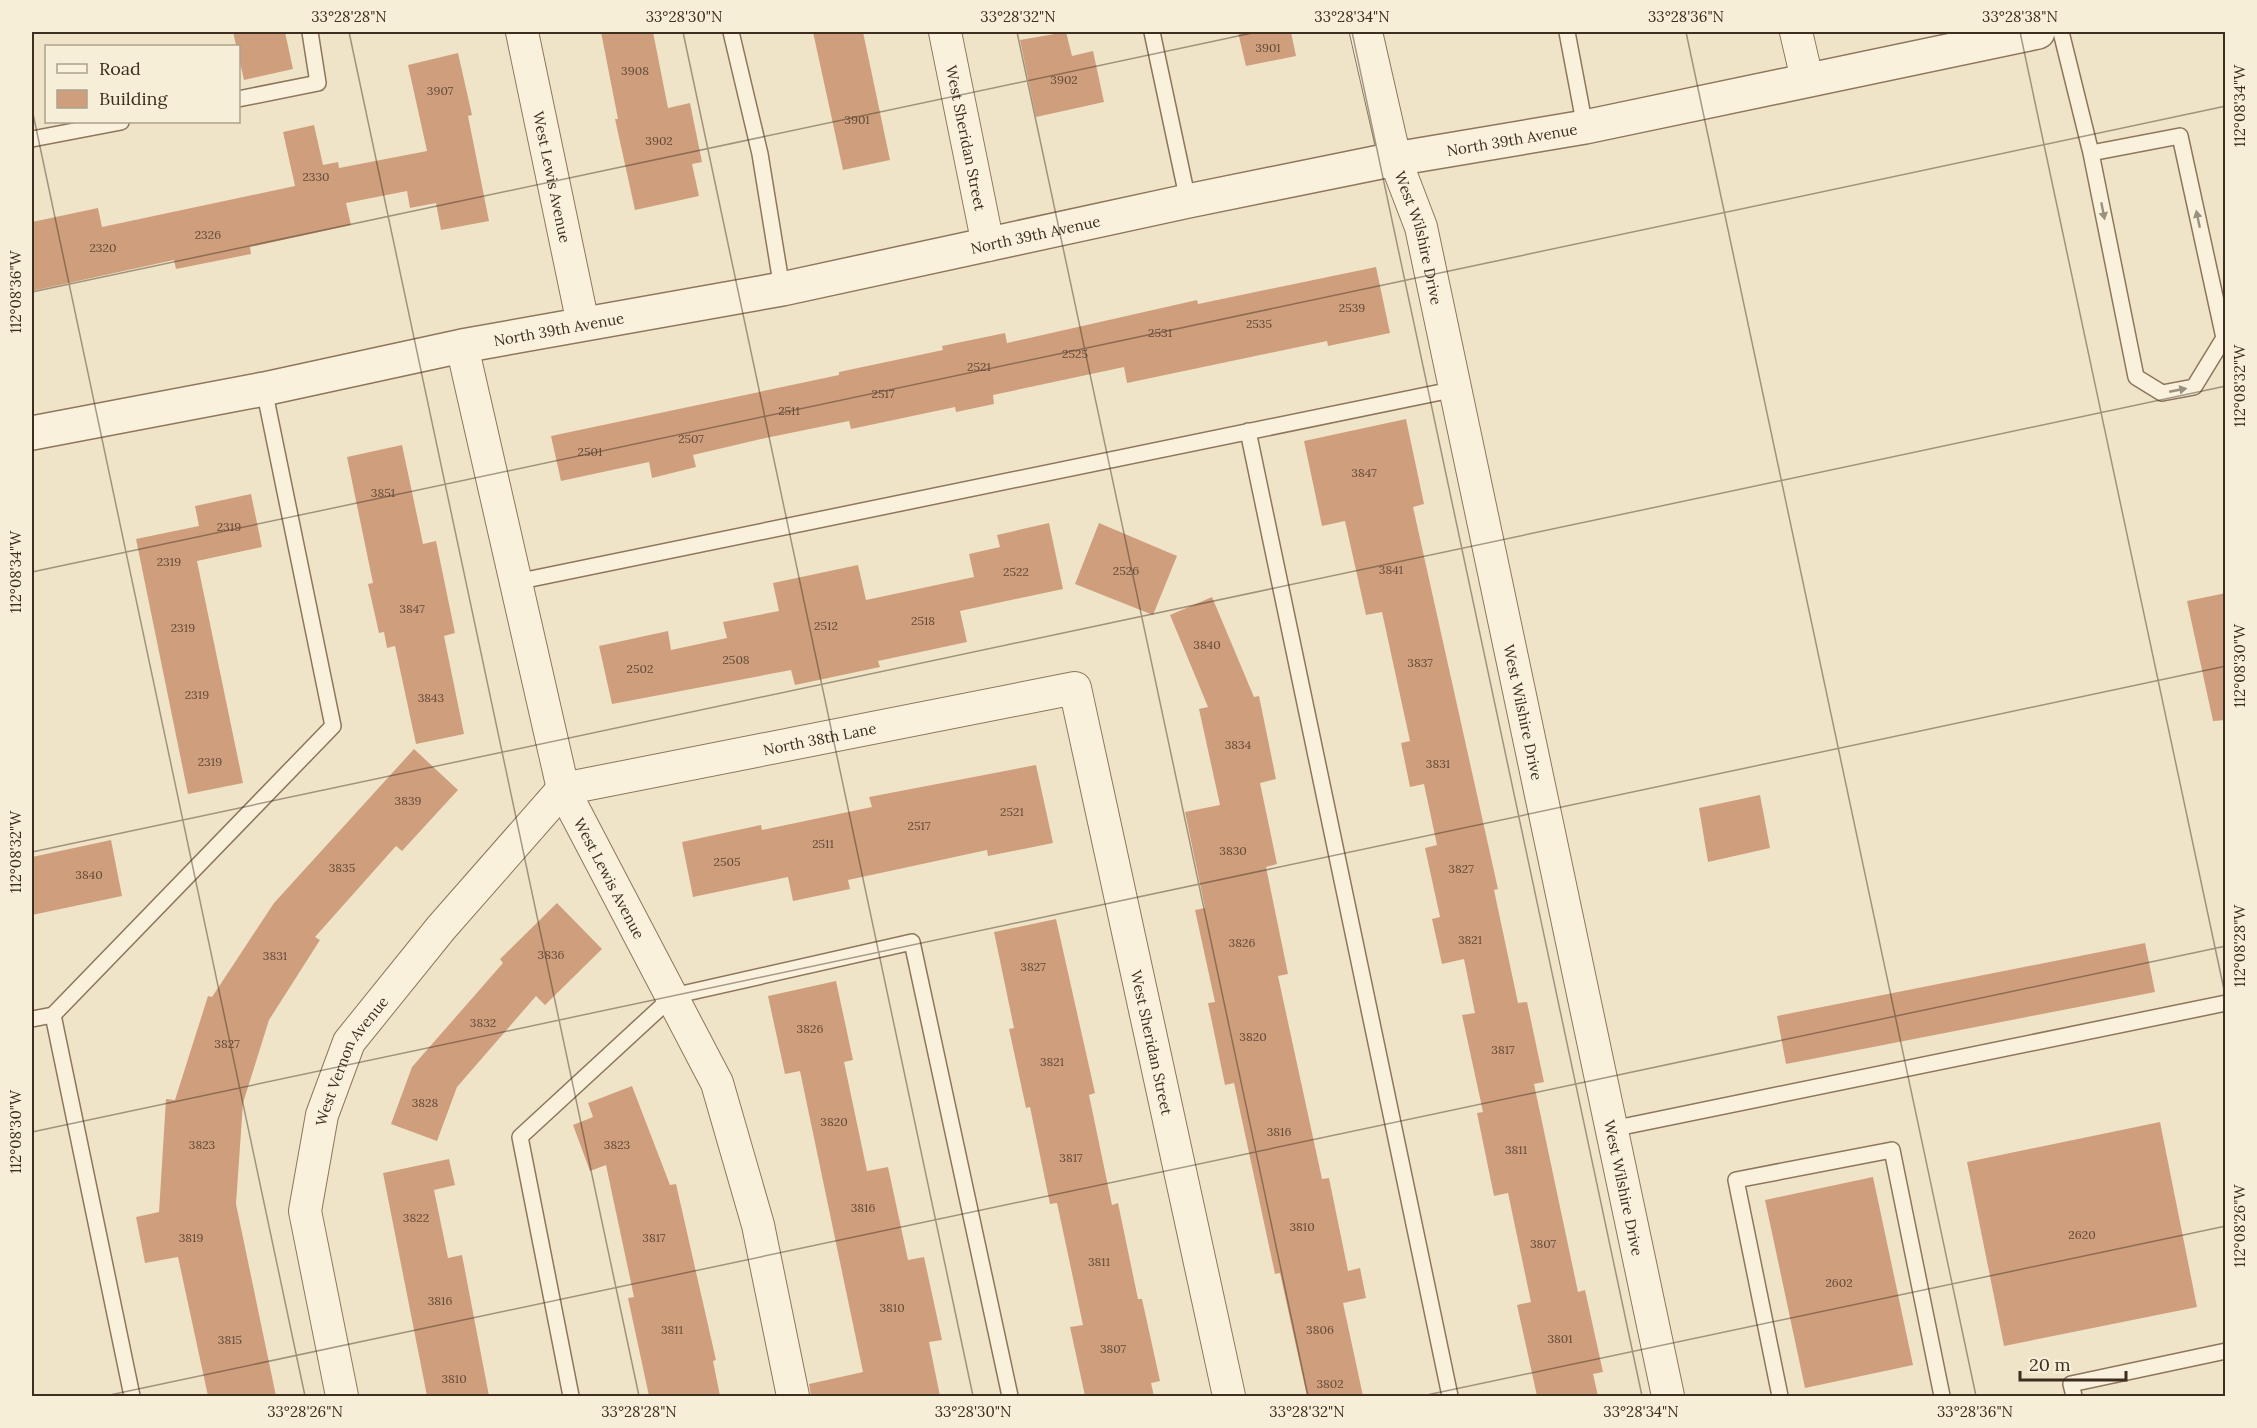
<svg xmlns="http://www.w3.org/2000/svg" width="2257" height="1428" font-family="Lora,serif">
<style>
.building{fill:#cf9f7d}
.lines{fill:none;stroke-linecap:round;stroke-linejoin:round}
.service-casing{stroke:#8d765c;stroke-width:18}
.minor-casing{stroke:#8d765c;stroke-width:34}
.tertiary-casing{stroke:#8d765c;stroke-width:36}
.service{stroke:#faf1dc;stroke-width:15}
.minor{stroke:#faf1dc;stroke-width:32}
.tertiary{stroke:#faf1dc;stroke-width:33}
.oneway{fill:#9c907e}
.ticks{fill:none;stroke:#3d2e20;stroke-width:1.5;stroke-opacity:0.45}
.labels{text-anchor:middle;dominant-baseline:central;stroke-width:6;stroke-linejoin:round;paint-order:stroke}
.number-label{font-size:12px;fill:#624a37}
.street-label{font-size:15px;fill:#3d2e20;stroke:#f7eed8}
.neatline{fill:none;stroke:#3d2e20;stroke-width:2}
.ticks-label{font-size:15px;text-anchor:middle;fill:#3d2e20}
</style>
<rect width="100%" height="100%" fill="#f0e4c8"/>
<path class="building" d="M233 32H285L293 69 244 80Z
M601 32H653L668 108 690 103 702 162 692 164 699 196 635 210 615 119H618Z
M813 32H863L890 160 843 170Z
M1066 32 1072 56 1093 51 1104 102 1036 117 1020 40Z
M1238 32H1291L1296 56 1246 66Z
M458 53 472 115 468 116 489 221 441 230 436 203 410 208 407 191 346 203 351 225 250 247 251 254 176 269 174 260 32 291V222L98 208 102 227 295 186 283 132 314 125 323 165 338 162 339 168 427 151 408 65Z
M1376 267 1390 333 1328 346 1327 341 1127 383 1124 367 993 395 994 404 956 412 955 407 851 429 849 421 761 439 693 455 696 467 652 478 649 462 561 481 551 436 839 375V372L943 350 942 346 1005 333 1007 343 1197 300 1198 304Z
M1406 419 1424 504 1413 507 1498 889 1494 890 1518 1003 1527 1002 1544 1082 1534 1084 1578 1292 1585 1290 1603 1372 1593 1374 1598 1396H1537L1517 1305 1531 1302 1508 1193 1494 1196 1477 1113 1483 1112 1462 1015 1475 1013 1464 959 1442 964 1432 919 1440 917 1425 848 1437 845 1424 784 1410 787 1401 743 1410 741 1382 612 1366 615 1345 521 1322 526 1304 441Z
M402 445 423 544 436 541 455 633 444 636 464 734 416 744 395 646 387 648 384 632 379 633 368 584 373 583 347 457Z
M251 494 262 547 197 561 243 783 188 794 136 539 199 526 195 506Z
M1049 523 1063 589 960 611 967 642 878 661 880 667 795 685 791 670 612 704 599 646 668 631 671 650 727 638 723 622 779 611 773 583 858 565 866 600 974 577 969 554 1000 547 997 535Z
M1099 523 1177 556 1153 615 1075 584Z
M2226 593V720L2213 721 2187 601Z
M1212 597 1254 697 1259 696 1276 779 1260 783 1277 864 1266 867 1288 974 1278 976 1322 1179 1329 1178 1348 1271 1360 1268 1366 1298 1343 1303 1363 1396H1307L1280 1273 1275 1274 1234 1083 1225 1085 1208 1003 1215 1002 1195 910 1205 908 1185 812 1220 805 1199 709 1208 707 1170 615Z
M414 749 458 790 402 851 396 846 315 937 320 940 269 1020 243 1103 236 1204 276 1396H208L178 1257 145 1263 136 1217 159 1212 166 1099 175 1100 208 996 212 997 274 903Z
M1036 765 1053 843 988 856 987 850 848 880 850 889 793 901 788 877 693 897 682 842 761 825 762 830 872 807 869 797Z
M1760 795 1770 848 1708 862 1699 808Z
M111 840 122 896 32 915V857Z
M557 903 602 949 545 1005 536 996 457 1087 437 1141 391 1124 412 1067 503 963 500 959Z
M1056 919 1095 1093 1089 1095 1112 1205 1118 1203 1138 1299H1142L1160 1381 1151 1383 1154 1396H1085L1070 1327 1083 1325 1057 1203 1050 1204 1030 1107 1026 1108 1009 1029 1014 1028 994 932Z
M2145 943 2155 992 1786 1064 1777 1016Z
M836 981 853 1060 844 1062 867 1171 888 1167 908 1260 924 1257 942 1340 929 1342 940 1396H811L809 1384 863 1372 800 1071 785 1074 768 996Z
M632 1086 670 1185 676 1184 716 1360 713 1361 720 1396H649L628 1298 634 1297 606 1165 590 1171 573 1125 593 1117 588 1103Z
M2160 1122 2197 1307 2004 1346 1967 1162Z
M449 1159 455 1185 434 1190 448 1258 462 1255 489 1396H427L383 1173Z
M1873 1177 1913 1365 1805 1388 1765 1200Z"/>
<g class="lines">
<g class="service-casing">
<path id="service" d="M731 32 760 154 782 289
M1152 32 1188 201
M1567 32 1585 127
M2061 32 2091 153 2136 377 2162 393 2194 387 2224 338 2180 136 2091 153
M238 99 318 83 310 32
M32 139 121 122
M1248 431 1450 1396
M516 582 1456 389
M53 1015 132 1396
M32 1019 53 1015 333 726 264 389
M1612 1129 2226 1003
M571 1396 520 1137 673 996 912 942 1010 1396
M1780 1396 1736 1180 1892 1150 1942 1396
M2074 1396 2071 1384 2226 1351"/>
</g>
<g class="minor-casing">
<g id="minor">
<path id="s1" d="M522 32 583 324"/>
<path id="s2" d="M945 32 988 245"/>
<path id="s3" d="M1366 32 1395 159 1421 227 1668 1396"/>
<path d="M1796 32 1807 79"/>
<path id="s4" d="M462 346 563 789 717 1083 758 1225 793 1396"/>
<path id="s5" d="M342 1396 305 1211 322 1115 349 1042 441 928 563 789 1075 688 1229 1396"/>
</g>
</g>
<g class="tertiary-casing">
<g id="tertiary">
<path id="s6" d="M32 433 264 389 462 346 782 289 1188 201 1395 159 1585 127 2038 32"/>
</g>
</g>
<use href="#service" class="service"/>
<use href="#minor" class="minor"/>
<use href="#tertiary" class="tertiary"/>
</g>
<defs><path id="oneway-solid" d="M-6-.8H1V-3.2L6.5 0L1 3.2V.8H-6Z" transform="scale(1.5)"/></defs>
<g class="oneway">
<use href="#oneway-solid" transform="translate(2103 211) rotate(79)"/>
<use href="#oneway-solid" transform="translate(2198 219) rotate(-102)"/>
<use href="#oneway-solid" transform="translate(2178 390) rotate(-11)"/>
</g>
<path class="ticks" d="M349 32 639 1396M683 32 973 1396M1017 32 1308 1396M1352 32 1642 1396M1686 32 1976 1396M2020 32 2226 999M32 109 305 1396M32 292 1257 32M32 572 2226 106M32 852 2226 386M32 1132 2226 666M105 1396 2226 946M1422 1396 2226 1226"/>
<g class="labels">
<g class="number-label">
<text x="1268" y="47">3901</text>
<text x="635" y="70">3908</text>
<text x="1064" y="79">3902</text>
<text x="440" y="90">3907</text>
<text x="857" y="119">3901</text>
<text x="659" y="140">3902</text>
<text x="316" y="176">2330</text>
<text x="208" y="234">2326</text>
<text x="103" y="247">2320</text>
<text x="1352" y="307">2539</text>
<text x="1259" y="323">2535</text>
<text x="1160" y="332">2531</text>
<text x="1075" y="353">2525</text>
<text x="979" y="366">2521</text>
<text x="883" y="393">2517</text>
<text x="789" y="410">2511</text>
<text x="691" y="438">2507</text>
<text x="590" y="451">2501</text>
<text x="1364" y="472">3847</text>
<text x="383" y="492">3851</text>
<text x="229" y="526">2319</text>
<text x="169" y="561">2319</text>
<text x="1391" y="569">3841</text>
<text x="1126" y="570">2526</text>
<text x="1016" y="571">2522</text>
<text x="412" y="608">3847</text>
<text x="923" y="620">2518</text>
<text x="826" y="625">2512</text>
<text x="183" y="627">2319</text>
<text x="1207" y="644">3840</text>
<text x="736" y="659">2508</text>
<text x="1420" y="662">3837</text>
<text x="640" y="668">2502</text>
<text x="197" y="694">2319</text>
<text x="431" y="697">3843</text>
<text x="1238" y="744">3834</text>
<text x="210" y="761">2319</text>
<text x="1438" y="763">3831</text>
<text x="408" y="800">3839</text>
<text x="1012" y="811">2521</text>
<text x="919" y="825">2517</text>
<text x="823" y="843">2511</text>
<text x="1233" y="850">3830</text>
<text x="727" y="861">2505</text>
<text x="342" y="867">3835</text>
<text x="1461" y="868">3827</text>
<text x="89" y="874">3840</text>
<text x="1470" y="939">3821</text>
<text x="1242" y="942">3826</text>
<text x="551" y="954">3836</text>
<text x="275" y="955">3831</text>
<text x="1033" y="966">3827</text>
<text x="483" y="1022">3832</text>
<text x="810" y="1028">3826</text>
<text x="1253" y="1036">3820</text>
<text x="227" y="1043">3827</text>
<text x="1503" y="1049">3817</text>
<text x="1052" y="1061">3821</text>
<text x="425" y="1102">3828</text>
<text x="834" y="1121">3820</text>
<text x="1279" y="1131">3816</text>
<text x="202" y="1144">3823</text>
<text x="617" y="1144">3823</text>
<text x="1516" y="1149">3811</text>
<text x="1071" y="1157">3817</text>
<text x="863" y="1207">3816</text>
<text x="416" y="1217">3822</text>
<text x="1302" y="1226">3810</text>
<text x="2082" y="1234">2620</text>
<text x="191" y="1237">3819</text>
<text x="654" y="1237">3817</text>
<text x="1543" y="1243">3807</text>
<text x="1099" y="1261">3811</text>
<text x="1839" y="1282">2602</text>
<text x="440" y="1300">3816</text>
<text x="892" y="1307">3810</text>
<text x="672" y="1329">3811</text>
<text x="1320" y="1329">3806</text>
<text x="1560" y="1338">3801</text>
<text x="230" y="1339">3815</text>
<text x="1113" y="1348">3807</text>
<text x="454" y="1378">3810</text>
<text x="1330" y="1383">3802</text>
</g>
<g class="street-label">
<text stroke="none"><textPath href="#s2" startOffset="108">West Sheridan Street</textPath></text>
<text stroke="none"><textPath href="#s6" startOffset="1509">North 39th Avenue</textPath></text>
<text stroke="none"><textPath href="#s1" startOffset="148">West Lewis Avenue</textPath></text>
<text stroke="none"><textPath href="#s6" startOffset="1023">North 39th Avenue</textPath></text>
<text stroke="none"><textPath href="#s3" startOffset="213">West Wilshire Drive</textPath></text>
<text stroke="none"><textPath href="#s6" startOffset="537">North 39th Avenue</textPath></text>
<text stroke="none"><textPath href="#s3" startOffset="699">West Wilshire Drive</textPath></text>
<text stroke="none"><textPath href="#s5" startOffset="957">North 38th Lane</textPath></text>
<text stroke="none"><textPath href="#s4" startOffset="555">West Lewis Avenue</textPath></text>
<text stroke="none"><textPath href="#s5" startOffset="1580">West Sheridan Street</textPath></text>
<text stroke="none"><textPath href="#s5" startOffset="348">West Vernon Avenue</textPath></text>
<text stroke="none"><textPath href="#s3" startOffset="1185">West Wilshire Drive</textPath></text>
</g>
</g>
<rect width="2257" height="1428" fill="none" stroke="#f7eed8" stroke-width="66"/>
<rect x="45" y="45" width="195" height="78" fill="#f7eed8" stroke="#ada18e" stroke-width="1.5"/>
<rect x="57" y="64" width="30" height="9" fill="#faf1dc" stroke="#ada18e" stroke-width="1.5"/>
<text x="99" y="75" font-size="18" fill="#3d2e20">Road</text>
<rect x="57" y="90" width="30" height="18" fill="#cf9f7d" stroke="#ada18e" stroke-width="1.5"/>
<text x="99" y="105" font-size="18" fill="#3d2e20">Building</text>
<path d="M2020 1371v9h106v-9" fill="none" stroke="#3d2e20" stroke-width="3"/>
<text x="2029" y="1371" font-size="18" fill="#3d2e20" stroke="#f7eed8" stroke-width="4.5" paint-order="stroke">20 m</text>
<rect x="33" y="33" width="2191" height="1362" class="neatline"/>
<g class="ticks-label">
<text x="349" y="22">33°28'28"N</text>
<text x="684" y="22">33°28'30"N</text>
<text x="1018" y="22">33°28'32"N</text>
<text x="1352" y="22">33°28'34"N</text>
<text x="1686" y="22">33°28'36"N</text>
<text x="2020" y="22">33°28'38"N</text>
<text transform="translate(2240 106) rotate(-90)" y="5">112°08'34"W</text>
<text transform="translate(16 292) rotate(-90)" y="5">112°08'36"W</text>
<text transform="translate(2240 386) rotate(-90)" y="5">112°08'32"W</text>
<text transform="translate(16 572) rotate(-90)" y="5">112°08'34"W</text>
<text transform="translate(2240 666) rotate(-90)" y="5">112°08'30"W</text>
<text transform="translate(16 852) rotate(-90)" y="5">112°08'32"W</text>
<text transform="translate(2240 946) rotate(-90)" y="5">112°08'28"W</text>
<text transform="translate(16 1132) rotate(-90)" y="5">112°08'30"W</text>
<text transform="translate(2240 1226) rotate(-90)" y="5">112°08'26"W</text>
<text x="305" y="1417">33°28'26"N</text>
<text x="639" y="1417">33°28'28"N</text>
<text x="973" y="1417">33°28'30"N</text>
<text x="1307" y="1417">33°28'32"N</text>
<text x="1641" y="1417">33°28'34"N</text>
<text x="1975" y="1417">33°28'36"N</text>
</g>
</svg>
